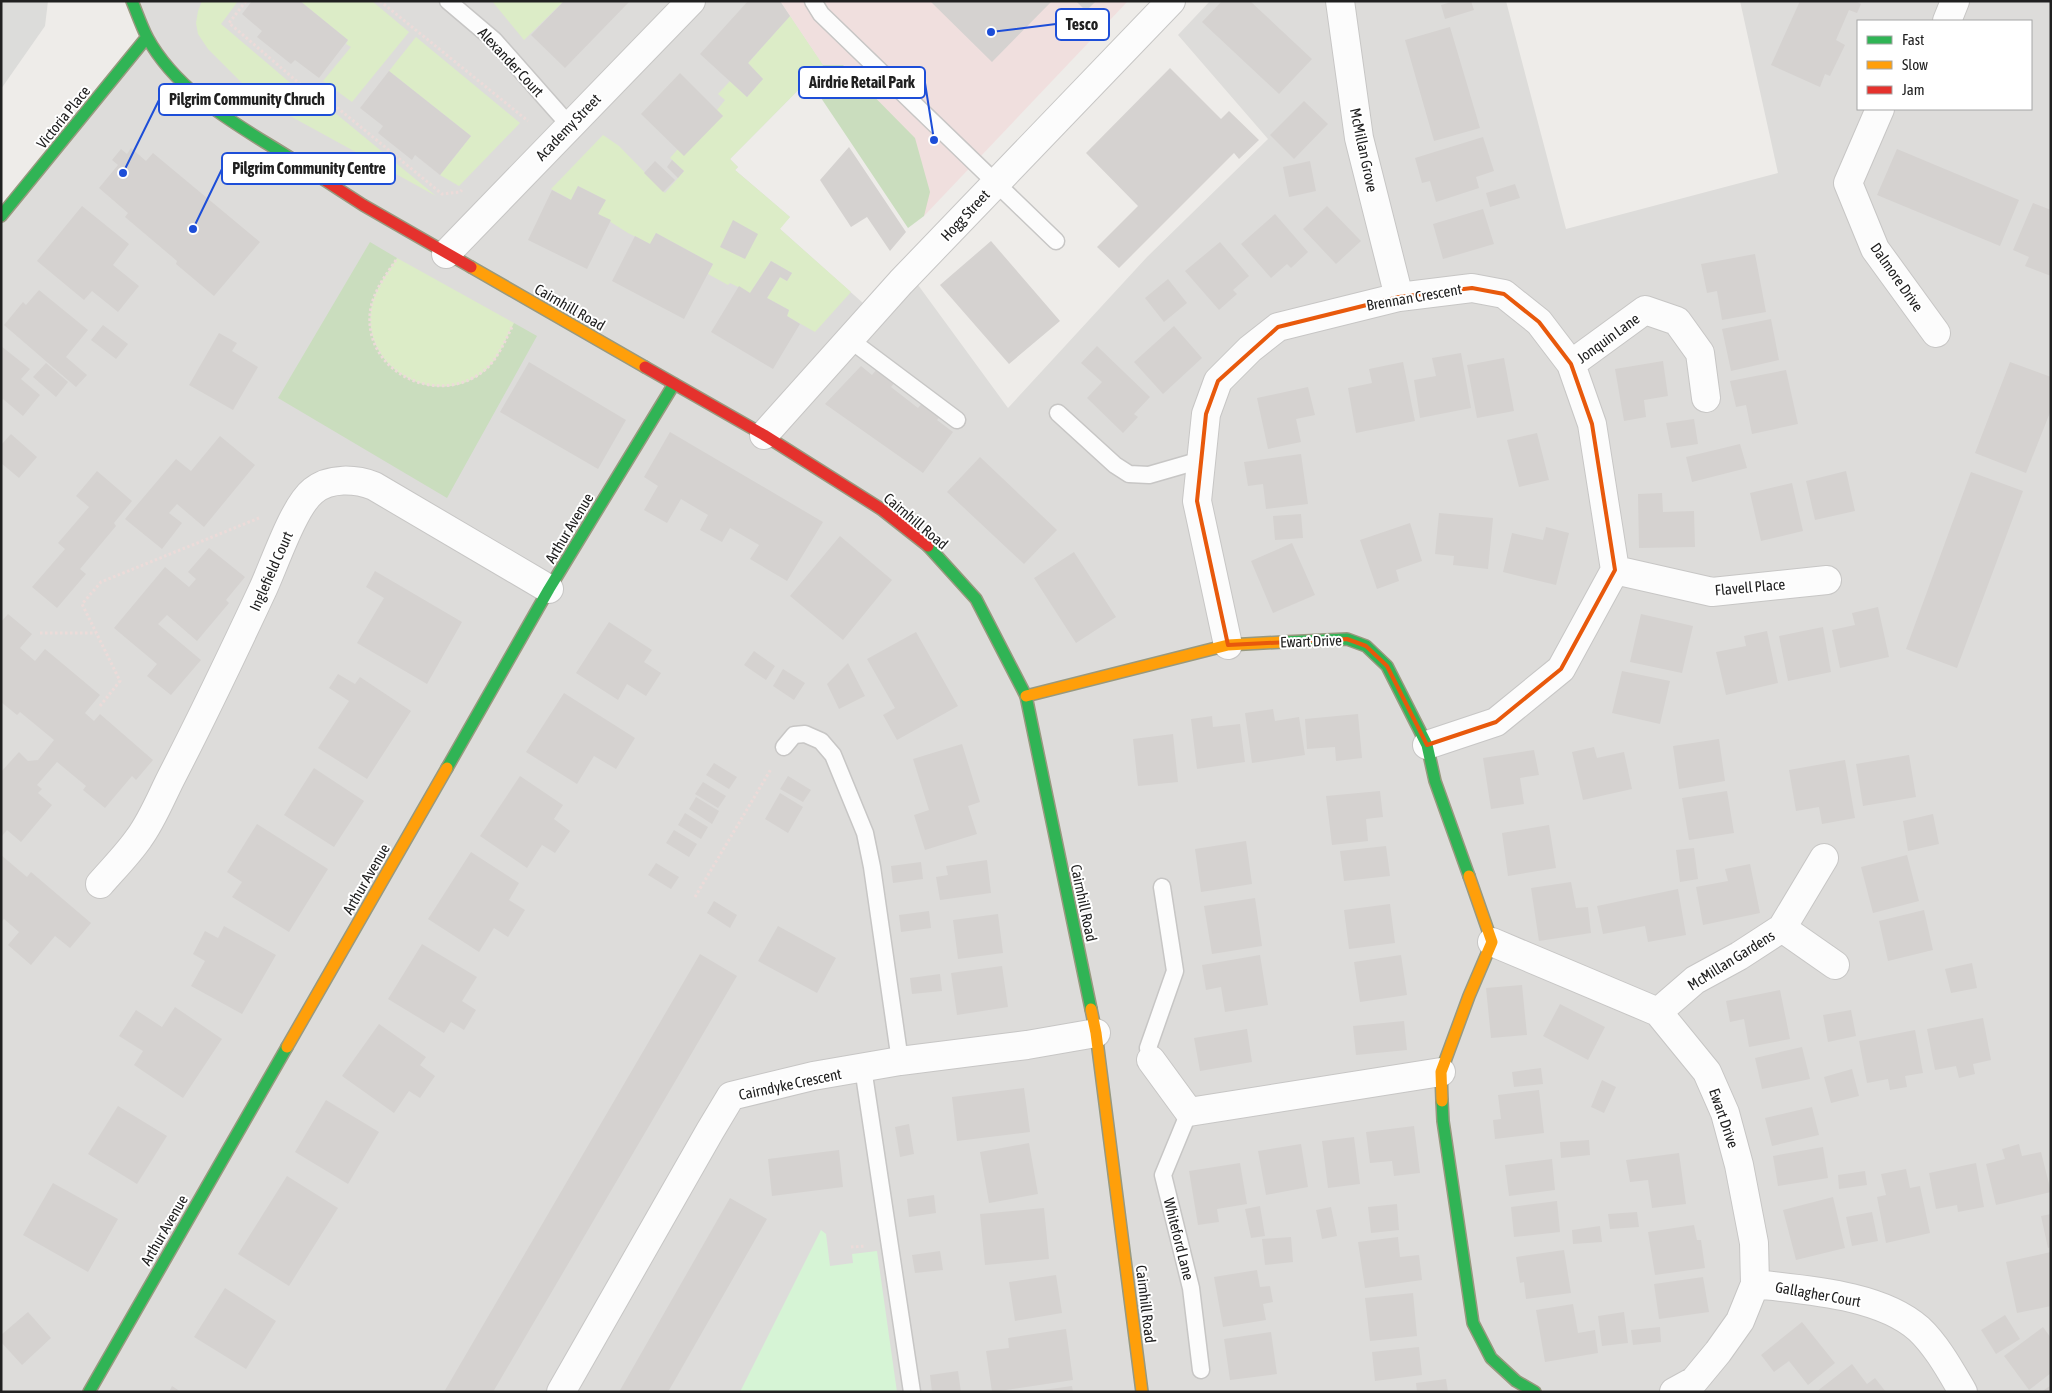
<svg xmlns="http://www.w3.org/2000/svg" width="2052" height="1393" font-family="'Asap Condensed',sans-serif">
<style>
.residential{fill:#dddcda;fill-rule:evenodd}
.commercial{fill:#f0dfde}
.religious{fill:#dcdcda}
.grass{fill:#dcecc7}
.forest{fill:#caddbe}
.park{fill:#d6f4d5}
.building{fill:#d5d2d0}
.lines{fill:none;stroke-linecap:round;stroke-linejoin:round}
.lane-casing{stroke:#c7c6c5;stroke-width:19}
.street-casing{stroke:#c7c6c5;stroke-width:30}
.fast-casing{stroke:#98997f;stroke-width:14}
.slow-casing{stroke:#98997f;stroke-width:14}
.jam-casing{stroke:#98997f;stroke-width:14}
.path{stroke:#ecdbd9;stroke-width:3;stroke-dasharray:2.5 2.5;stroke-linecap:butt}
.lane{stroke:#fcfcfc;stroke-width:16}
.street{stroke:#fcfcfc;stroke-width:28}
.fast{stroke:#30b455;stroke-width:11}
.slow{stroke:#ff9f0a;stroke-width:11}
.jam{stroke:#e5322d;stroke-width:11}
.marked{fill:none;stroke:#e8590c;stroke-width:4;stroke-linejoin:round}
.labels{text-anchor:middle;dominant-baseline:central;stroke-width:4;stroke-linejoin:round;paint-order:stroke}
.street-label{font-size:15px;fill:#202020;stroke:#fff}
.leader{fill:none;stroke:#1d4ed8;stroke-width:2}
.callout-dot{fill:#1d4ed8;stroke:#fff;stroke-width:2}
.callout{fill:#fff;stroke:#1d4ed8;stroke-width:2}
.callout-label{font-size:16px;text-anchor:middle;font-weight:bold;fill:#202020}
</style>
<rect width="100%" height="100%" fill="#eeece9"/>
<path class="residential" d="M132 1H780L823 65 730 159 738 167 735 170 790 217 779 228 873 312 910 274 1008 408 1147 257 1268 139 1178 35 1210 1H1506L1566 229 1778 173 1740 1H2051V1392H1V216L147 37ZM1858 21H2031V109H1858Z"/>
<path class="commercial" d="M780 1H1128L924 216Z"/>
<path class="religious" d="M1 1H48L45 26 1 89Z"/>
<path class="grass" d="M202 1H238L221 24 308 98 312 94 436 196 281 111 248 89 208 49 198 34 196 23 198 11Z
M300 1H372L409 32 352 102 323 81 351 47 346 44 348 40Z
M492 1H564L524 40Z
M790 16 823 65 730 159 738 167 735 170 790 217 780 229 851 292 815 332 787 316 789 310 767 298 780 277 787 281 792 273 771 261 750 293 730 283 728 285 708 274 713 264 656 233 650 244 628 233 598 214 605 200 578 186 571 200 551 189 603 135 619 146 665 193 684 171 670 158 678 149 723 116 717 110 725 100 718 94 730 81 747 97 763 79 748 63Z
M416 37 520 123 459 186 440 175 471 136 389 71Z
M397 258 514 323C506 338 500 356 487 369 440 412 362 371 371 309 374 290 387 273 397 258Z"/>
<path class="forest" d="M823 65H843L915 138 930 192 924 216 908 228 809 80Z
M370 242 397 258C387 273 374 290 371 309 362 371 440 412 487 369 500 356 506 338 514 323L537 336 447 498 278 398Z"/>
<path class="park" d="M821 1230 826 1234 830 1266 853 1263 852 1254 877 1251 897 1392H740Z"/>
<path class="building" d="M252 1H300L348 40 319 78 295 60 291 64 257 37 262 31 242 14Z
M564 1H630L565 68 531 35Z
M748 1H780L790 16 748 63 763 79 747 97 700 54Z
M930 1H1052L992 62Z
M1076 1H1096L1086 11Z
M1222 1H1250L1312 59 1279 94 1202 22Z
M1455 1H1471L1474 10 1445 19 1441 5Z
M1800 1H1855L1861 4 1857 13 1849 10 1836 40 1845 45 1830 76 1825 74 1820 87 1771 65Z
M1450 27 1480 128 1434 141 1405 40Z
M1170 68 1221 119 1229 111 1259 140 1239 159 1234 153 1119 268 1097 247 1138 206 1086 153Z
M389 71 471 136 440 175 415 155 412 160 378 133 383 126 360 108Z
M680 73 723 116 684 156 641 114Z
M1304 101 1328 124 1294 159 1270 135Z
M1483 137 1494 171 1476 177 1479 188 1436 202 1430 181 1422 183 1415 158Z
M849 147 906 232 890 251 867 217 851 227 820 180Z
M131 148 146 161 153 153 260 242 214 296 176 264 177 261 125 217 128 213 99 188 118 165 112 160 121 149 127 154Z
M1897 149 2019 200 2000 246 1877 195Z
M672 160 684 171 678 178 667 167Z
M655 161 675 180 663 192 644 173Z
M1310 161 1316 191 1289 197 1283 167Z
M1515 184 1520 198 1490 207 1486 193Z
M578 186 606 200 598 214 611 220 587 269 528 240 552 190 571 200Z
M2033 203 2051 210V276L2025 266 2029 257 2013 250Z
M82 206 129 244 113 265 139 286 118 312 92 291 84 300 37 261Z
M1327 206 1361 241 1336 264 1303 229Z
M1483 209 1494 244 1443 259 1433 224Z
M1275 214 1308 252 1291 268 1287 264 1271 278 1241 244Z
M733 220 758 234 745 259 720 247Z
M656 233 713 264 684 319 612 281 635 236 650 244Z
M991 241 1060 321 1009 364 940 285Z
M1220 242 1249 276 1233 290 1237 294 1219 310 1185 271Z
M1755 254 1766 312 1722 320 1717 291 1707 293 1701 264Z
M771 261 792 273 787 281 780 277 767 298 789 310 787 316 800 324 773 369 711 332 739 286 750 293Z
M1168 279 1187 303 1164 322 1145 298Z
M39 290 88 330 66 357 87 375 76 387 4 325 23 302 26 305Z
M1771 319 1779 360 1731 371 1722 329Z
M103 325 128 344 116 359 91 340Z
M1174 326 1202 358 1163 394 1134 362Z
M219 333 237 343 232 351 258 367 233 410 189 385Z
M1 346 30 369 21 379 40 395 23 416 3 399 1 402Z
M1097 346 1150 397 1134 414 1138 417 1123 433 1087 398 1102 382 1081 363Z
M1461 353 1471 408 1420 418 1414 380 1436 376 1432 358Z
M1504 358 1514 411 1477 418 1467 365Z
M1663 361 1668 396 1644 400 1646 417 1624 421 1615 369Z
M529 362 626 420 598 469 500 412Z
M1403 362 1415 421 1356 433 1348 388 1372 383 1369 369Z
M2010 362 2051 377V410L2026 473 1975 453Z
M46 363 68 382 56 397 33 377Z
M861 366 872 375 877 369 895 382 891 387 918 408 923 402 941 415 937 420 953 432 923 473 825 404Z
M1786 370 1798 424 1752 434 1746 405 1736 407 1730 381Z
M1308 387 1315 415 1296 419 1301 442 1268 449 1257 398Z
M1694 419 1698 444 1671 448 1666 423Z
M670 432 823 522 787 581 750 559 759 545 730 528 722 542 700 530 708 515 681 499 667 523 644 510 658 486 644 477Z
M1537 433 1549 480 1519 487 1507 440Z
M11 434 37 457 19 478 1 463V445Z
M220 436 255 465 204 527 177 504 169 513 182 523 162 549 125 519 176 459 191 471Z
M1740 444 1747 468 1692 482 1686 457Z
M1301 454 1308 504 1266 509 1263 484 1248 486 1244 462Z
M980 457 1057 530 1024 564 947 492Z
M97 471 132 501 114 523 116 526 80 569 86 574 57 608 32 587 65 549 58 543 89 507 76 496Z
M1846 471 1855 511 1815 520 1806 481Z
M1971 472 2023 491 1957 668 1906 649Z
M1792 483 1803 531 1761 541 1750 493Z
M1662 493 1663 512 1694 511 1695 547 1639 548 1638 494Z
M1439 513 1493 518 1488 569 1453 565 1454 556 1435 554Z
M1301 514 1303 538 1275 540 1273 516Z
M1410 523 1422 561 1396 570 1399 581 1377 589 1360 540Z
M1546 527 1569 533 1556 585 1503 572 1512 533 1543 540Z
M840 536 892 580 843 640 790 596Z
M1292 543 1315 595 1273 613 1251 561Z
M209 548 245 577 226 600 229 603 197 641 167 615 158 624 201 660 171 695 147 676 157 664 114 628 165 567 189 587 196 579 188 572Z
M1074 552 1116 617 1076 643 1034 578Z
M375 571 462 622 427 684 357 643 384 598 366 587Z
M1878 607 1889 657 1840 668 1832 630 1855 625 1852 613Z
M8 614 32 634 20 648 35 661 45 649 100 695 85 713 94 721 100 714 153 760 136 780 132 776 105 808 83 790 86 786 57 762 37 785 42 789 38 793 52 805 21 842 7 830 1 837V772L19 752 28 761 38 760 54 740 20 712 17 715 1 702V622Z
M1641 614 1693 626 1682 673 1630 662Z
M609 622 652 650 644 662 661 673 646 696 627 684 618 700 576 673Z
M1823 627 1831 672 1788 681 1779 636Z
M1767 631 1778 683 1726 695 1716 652 1746 646 1744 636Z
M916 632 958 706 897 740 883 715 895 708 867 659Z
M754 651 775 666 766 680 744 665Z
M848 663 865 696 839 709 827 684Z
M783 669 805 683 794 700 773 686Z
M1622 671 1670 681 1660 724 1612 713Z
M338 674 355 684 360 677 411 711 367 779 318 748 349 701 329 688Z
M564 693 635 738 616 769 594 756 577 784 526 752Z
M1273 709 1275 721 1299 717 1305 755 1252 763 1245 713Z
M1358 714 1362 758 1336 761 1335 747 1307 749 1305 719Z
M1212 716 1213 727 1240 724 1245 762 1197 769 1191 719Z
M1173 734 1178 782 1138 786 1133 739Z
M1719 739 1725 781 1679 789 1673 746Z
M962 744 980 802 968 806 977 834 925 850 914 815 929 810 913 759Z
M1594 747 1597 758 1624 752 1632 789 1583 800 1572 752Z
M1534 750 1539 775 1520 778 1524 804 1491 809 1483 758Z
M1909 755 1916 797 1863 806 1856 764Z
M1845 760 1855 818 1822 824 1819 807 1796 811 1789 770Z
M714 763 737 777 729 789 706 775Z
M314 768 364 801 334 847 284 815Z
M520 776 563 805 554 819 570 831 555 853 542 845 527 868 480 836Z
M788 776 811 790 803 802 780 789Z
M703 782 726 796 718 808 695 794Z
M1380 791 1383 817 1366 819 1368 841 1332 845 1326 796Z
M1727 791 1734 833 1689 840 1682 798Z
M780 793 803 807 788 833 765 819Z
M696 797 719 811 712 824 689 809Z
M685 813 708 827 701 839 678 825Z
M1933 814 1939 844 1908 851 1903 821Z
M257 824 328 869 289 932 232 897 242 882 227 872Z
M1549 825 1556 868 1508 876 1502 833Z
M674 830 697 844 689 857 666 843Z
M1246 841 1252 884 1201 892 1195 849Z
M1386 846 1390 876 1344 881 1340 851Z
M1694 848 1698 879 1680 882 1676 850Z
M471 852 519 883 509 900 525 910 508 937 494 928 479 952 428 919Z
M1 855 27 877 31 872 91 923 70 948 55 936 31 965 8 945 19 932 4 919 1 922Z
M1907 855 1919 901 1873 913 1861 867Z
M987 860 991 893 940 900 936 877 948 875 946 866Z
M921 862 923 879 893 883 891 866Z
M656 863 679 877 671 889 648 875Z
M1750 864 1760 913 1703 925 1696 887 1728 881 1725 869Z
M1571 882 1576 908 1588 907 1591 933 1539 941 1531 888Z
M1678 889 1686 935 1648 942 1645 926 1603 934 1597 906Z
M1255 898 1262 946 1212 954 1204 906Z
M714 901 737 915 730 928 707 913Z
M1390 904 1395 943 1349 949 1344 910Z
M1924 910 1933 950 1888 961 1879 921Z
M929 911 931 928 901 932 899 915Z
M998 914 1003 953 958 959 953 920Z
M224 926 276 955 242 1014 191 986 205 961 193 954 205 931 218 938Z
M778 926 836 958 817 993 758 961Z
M422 944 477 977 462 1001 476 1010 464 1030 451 1022 444 1033 388 999Z
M700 954 737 976 493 1392H444Z
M1260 955 1268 1005 1225 1012 1221 987 1206 990 1202 965Z
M1401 955 1407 995 1360 1002 1354 962Z
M1972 963 1977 988 1951 993 1945 969Z
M1002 966 1008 1007 957 1015 951 973Z
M940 974 942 991 912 994 910 978Z
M1522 985 1527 1035 1491 1038 1486 988Z
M1780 990 1790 1039 1749 1047 1744 1019 1730 1022 1726 1001Z
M1560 1004 1605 1027 1588 1060 1543 1036Z
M175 1007 222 1039 183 1098 134 1065 143 1051 119 1036 136 1010 162 1027Z
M1851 1010 1856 1036 1828 1042 1823 1015Z
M1983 1018 1991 1060 1973 1064 1975 1074 1959 1078 1956 1066 1935 1070 1927 1029Z
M1404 1021 1407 1050 1356 1055 1353 1026Z
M379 1024 426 1057 420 1065 435 1076 420 1098 409 1091 394 1113 342 1076Z
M1247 1029 1252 1062 1200 1071 1194 1038Z
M1915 1030 1923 1073 1905 1076 1907 1087 1890 1090 1888 1079 1867 1083 1859 1041Z
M1802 1047 1810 1079 1762 1089 1755 1058Z
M1541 1068 1543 1084 1514 1087 1512 1072Z
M1852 1069 1859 1096 1831 1103 1824 1077Z
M1602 1080 1616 1087 1604 1113 1591 1107Z
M1024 1088 1030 1132 957 1141 952 1097Z
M1539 1090 1544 1133 1495 1139 1493 1120 1501 1119 1498 1095Z
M326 1100 379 1132 348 1184 295 1152Z
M118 1106 167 1136 137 1184 88 1154Z
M1812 1107 1819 1135 1772 1146 1765 1118Z
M909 1124 914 1154 900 1157 895 1127Z
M1414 1126 1420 1173 1394 1176 1392 1161 1370 1163 1366 1132Z
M1354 1137 1360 1184 1328 1188 1322 1141Z
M1589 1140 1590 1155 1561 1158 1560 1142Z
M1029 1143 1038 1194 989 1203 980 1152Z
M1301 1144 1308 1187 1266 1195 1258 1151Z
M2019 1144 2022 1156 2041 1152 2051 1192 1996 1205 1986 1164 2005 1159 2002 1149Z
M1823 1147 1828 1178 1778 1186 1773 1156Z
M839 1150 843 1187 772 1196 768 1159Z
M1679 1153 1686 1204 1652 1208 1648 1180 1630 1182 1626 1160Z
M1552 1159 1555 1190 1509 1196 1505 1165Z
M1240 1163 1247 1204 1217 1209 1219 1222 1198 1225 1189 1171Z
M1976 1163 1984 1207 1958 1212 1957 1205 1936 1209 1929 1173Z
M1906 1169 1910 1188 1920 1186 1930 1233 1886 1243 1877 1197 1886 1195 1881 1174Z
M1865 1171 1867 1185 1839 1189 1838 1175Z
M287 1176 338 1208 289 1286 238 1254Z
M53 1183 118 1219 88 1272 23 1235Z
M934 1195 936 1213 909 1217 907 1199Z
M1833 1197 1845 1248 1796 1260 1783 1210Z
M730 1198 767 1219 668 1392H619Z
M1557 1201 1560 1232 1514 1237 1511 1207Z
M1397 1204 1399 1230 1371 1233 1368 1207Z
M1260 1206 1265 1236 1251 1238 1245 1209Z
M1331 1207 1337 1236 1322 1239 1316 1210Z
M1044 1208 1049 1259 985 1265 980 1214Z
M1637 1212 1639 1227 1610 1229 1608 1214Z
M1872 1212 1878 1241 1852 1246 1846 1217Z
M2051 1214V1247L2048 1248 2041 1216Z
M1694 1225 1697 1240H1701L1705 1268 1655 1275 1648 1232Z
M1600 1226 1602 1242 1573 1244 1572 1230Z
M1291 1237 1293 1262 1265 1265 1262 1239Z
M1398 1237 1400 1257 1419 1255 1422 1280 1365 1288 1358 1242Z
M1564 1250 1571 1293 1526 1299 1524 1282 1520 1283 1516 1257Z
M940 1251 943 1270 915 1273 912 1255Z
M2051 1252V1306L2017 1313 2006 1262Z
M1257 1270 1260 1287 1270 1286 1273 1302 1263 1304 1266 1320 1223 1327 1214 1277Z
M1056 1275 1062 1313 1015 1321 1009 1282Z
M1703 1277 1709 1312 1659 1319 1654 1284Z
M225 1288 276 1321 246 1369 194 1337Z
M1413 1293 1417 1336 1370 1341 1365 1298Z
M1573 1304 1578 1333 1595 1330 1598 1353 1545 1362 1536 1310Z
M28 1312 51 1338 22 1365 1 1342V1335Z
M1624 1312 1628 1343 1602 1346 1598 1316Z
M2005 1315 2020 1339 1996 1354 1981 1330Z
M1802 1322 1835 1363 1808 1385 1789 1361 1774 1372 1761 1355Z
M1660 1327 1661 1342 1633 1345 1631 1330Z
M2043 1327 2051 1338V1373L2029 1390 2004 1356Z
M1066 1329 1073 1380 992 1392 986 1351 1009 1348 1008 1338Z
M1271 1332 1277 1374 1230 1380 1224 1339Z
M1419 1347 1422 1375 1375 1381 1372 1352Z
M1852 1364 1867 1384 1875 1378 1886 1392H1816Z
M958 1371 961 1392H932L930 1375Z
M1446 1379 1448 1392H1417L1416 1383Z
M172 1386 181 1392H169Z
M1072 1386 1073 1392H1036V1391Z
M2050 1386 2051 1392H2041Z"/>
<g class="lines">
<g class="lane-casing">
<path id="lane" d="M448 1 494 40 570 126
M813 1 821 14 1056 241
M849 339 957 420
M1058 413 1115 465 1129 474 1149 475 1201 460
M784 747 794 735 805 734 821 741 833 755 865 833 872 867 900 1061
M1151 1060 1148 1048 1175 971 1162 887
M863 1068 912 1392
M1189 1112 1163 1175 1191 1288 1201 1370"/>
</g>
<g class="street-casing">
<path id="street" d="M1340 1 1359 138 1399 297
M1947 21 1955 1
M1880 109 1848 183 1875 249 1936 333
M446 254 691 1
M1571 364 1645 310 1677 321 1700 353 1706 398
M764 435 901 282 1171 1
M1615 570 1712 592 1827 580
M1228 645 1197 501 1206 414 1218 381 1250 349 1278 327 1399 297 1472 288 1504 294 1539 322 1571 364 1592 424 1615 570 1561 669 1496 722 1427 745
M100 884C113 869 128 854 139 838 153 819 162 795 173 774 204 714 233 653 262 591 274 566 293 507 313 491 330 477 356 479 374 486L549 589
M1782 928 1835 965
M1492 942 1658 1012 1707 1072 1725 1113 1739 1165 1754 1243 1755 1284 1740 1321 1718 1352 1694 1381 1674 1392
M1658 1012 1695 980 1739 956 1782 928 1824 858
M1151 1060 1189 1112 1441 1072
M1755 1284C1804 1290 1880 1294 1919 1329 1937 1346 1950 1370 1963 1392
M561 1392 710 1131 731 1096 813 1076 900 1061 1027 1045 1096 1033"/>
</g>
<g class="fast-casing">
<path id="fast" d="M132 1C137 13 141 25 147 37 178 94 238 125 292 159
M1 216 147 37
M928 546 976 599 1026 696 1091 1009
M1283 642 1347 639 1366 646 1387 666 1427 745 1435 781 1469 876
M447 768 549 589 674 384
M1442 1101 1443 1121 1473 1323 1491 1358 1516 1381 1535 1392
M89 1392 287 1047"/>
</g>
<g class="slow-casing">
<path id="slow" d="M471 267 645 367
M1026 696 1228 645 1283 642
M1091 1009 1096 1033 1142 1392
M287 1047 447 768
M1442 1101 1441 1072 1469 996 1492 942 1469 876"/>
</g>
<g class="jam-casing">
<path id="jam" d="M292 159 363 205 471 267
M645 367 764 435 881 509 928 546"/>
</g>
<path class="path" d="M246 1 229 23 307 90 311 86 442 194 460 192 462 190
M380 1 528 121
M396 260C386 275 375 289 371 307 359 371 439 410 486 369 498 358 505 341 512 327
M40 633H96
M100 706 120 681 82 604 101 582 259 518
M695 897 771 769
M851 1247 866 1246"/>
<use href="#lane" class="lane"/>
<use href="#street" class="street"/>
<use href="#fast" class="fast"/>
<use href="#slow" class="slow"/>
<use href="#jam" class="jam"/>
</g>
<path class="marked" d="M1472 288 1504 294 1539 322 1571 364 1592 424 1615 570 1561 669 1496 722 1427 745 1387 666 1366 646 1347 639 1228 645 1197 501 1206 414 1218 381 1278 327 1399 297Z"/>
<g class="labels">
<g class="street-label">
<text transform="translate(511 62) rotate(47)">Alexander Court</text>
<text transform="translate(63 117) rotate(-51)">Victoria Place</text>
<text transform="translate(568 127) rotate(-46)">Academy Street</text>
<text transform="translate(1364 150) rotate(78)">McMillan Grove</text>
<text transform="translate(965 215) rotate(-47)">Hogg Street</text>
<text transform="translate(1897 277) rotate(55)">Dalmore Drive</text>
<text transform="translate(1414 297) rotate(-10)">Brennan Crescent</text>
<text transform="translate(570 307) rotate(30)">Cairnhill Road</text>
<text transform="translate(1608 338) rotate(-36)">Jonquin Lane</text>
<text transform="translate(916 521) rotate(40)">Cairnhill Road</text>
<text transform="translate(569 528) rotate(-59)">Arthur Avenue</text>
<text transform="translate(271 571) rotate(-66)">Inglefield Court</text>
<text transform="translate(1750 587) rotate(-5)">Flavell Place</text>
<text transform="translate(1311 641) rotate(-2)">Ewart Drive</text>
<text transform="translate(366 879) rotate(-60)">Arthur Avenue</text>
<text transform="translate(1084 903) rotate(78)">Cairnhill Road</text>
<text transform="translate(1731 960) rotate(-32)">McMillan Gardens</text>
<text transform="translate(790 1084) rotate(-12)">Cairndyke Crescent</text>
<text transform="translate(1724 1118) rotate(71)">Ewart Drive</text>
<text transform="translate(164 1230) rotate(-60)">Arthur Avenue</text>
<text transform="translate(1179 1239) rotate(76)">Whiteford Lane</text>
<text transform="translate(1818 1294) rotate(10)">Gallagher Court</text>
<text transform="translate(1146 1304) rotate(83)">Cairnhill Road</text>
</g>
</g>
<path class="leader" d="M991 32L1056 24M934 140L925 83M123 173L159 100M193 229L222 169"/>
<g class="callout-dot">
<circle cx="991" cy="32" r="5"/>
<circle cx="934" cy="140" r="5"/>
<circle cx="123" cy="173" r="5"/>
<circle cx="193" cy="229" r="5"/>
</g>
<g class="callout">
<rect x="1056" y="9" width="53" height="31" rx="5"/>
<rect x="799" y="67" width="126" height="31" rx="5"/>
<rect x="159" y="84" width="176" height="31" rx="5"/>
<rect x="222" y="153" width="173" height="31" rx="5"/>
</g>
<g class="callout-label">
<text x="1082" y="30">Tesco</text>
<text x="862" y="88">Airdrie Retail Park</text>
<text x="247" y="105">Pilgrim Community Chruch</text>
<text x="309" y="174">Pilgrim Community Centre</text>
</g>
<rect width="2052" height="1393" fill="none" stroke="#202020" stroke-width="5"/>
<rect x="1857" y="20" width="175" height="90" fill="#ffffff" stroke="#a6a6a6"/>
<rect x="1867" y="36" width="25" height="8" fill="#30b455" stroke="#a6a6a6"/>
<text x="1902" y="45" font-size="15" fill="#202020">Fast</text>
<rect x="1867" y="61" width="25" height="8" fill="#ff9f0a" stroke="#a6a6a6"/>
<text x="1902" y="70" font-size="15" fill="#202020">Slow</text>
<rect x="1867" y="86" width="25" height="8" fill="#e5322d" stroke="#a6a6a6"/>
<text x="1902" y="95" font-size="15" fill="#202020">Jam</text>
</svg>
